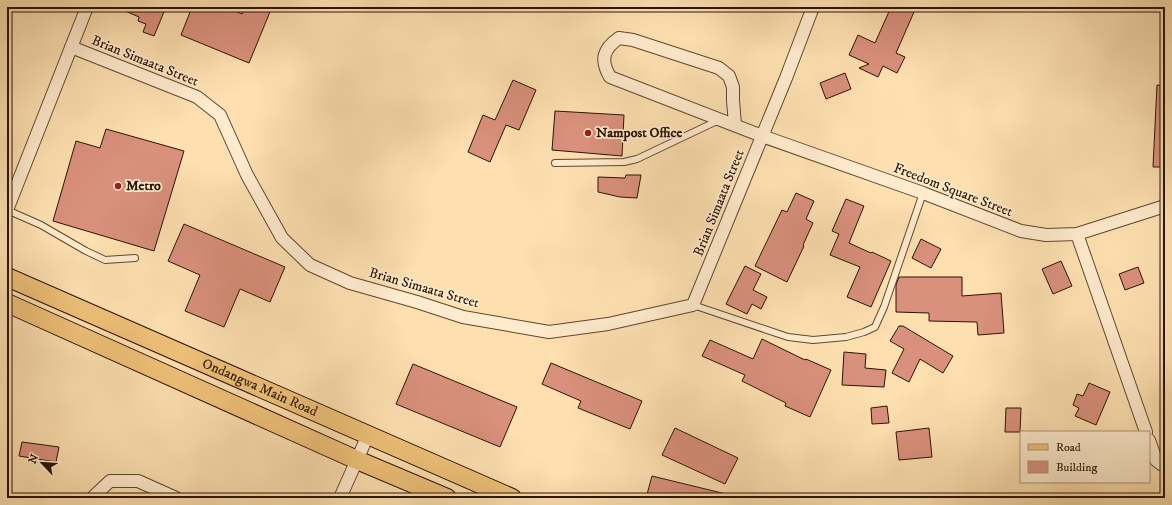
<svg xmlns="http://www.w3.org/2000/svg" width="1172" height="505" font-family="'IM FELL DW Pica',serif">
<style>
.building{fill:#d9907c;stroke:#2b1402}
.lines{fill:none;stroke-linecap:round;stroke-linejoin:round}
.lane-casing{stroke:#60472e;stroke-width:8}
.street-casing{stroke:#60472e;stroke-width:14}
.primary-casing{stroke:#2b1402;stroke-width:20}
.lane{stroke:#feeacc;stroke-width:6}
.street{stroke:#feeacc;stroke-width:12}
.primary{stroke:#eec078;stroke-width:18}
.poi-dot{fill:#8f2418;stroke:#feeacc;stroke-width:1.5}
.labels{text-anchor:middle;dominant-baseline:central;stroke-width:3.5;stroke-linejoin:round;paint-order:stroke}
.street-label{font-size:14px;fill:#2b1402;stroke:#feeacc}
.poi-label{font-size:14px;font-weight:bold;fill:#2b1402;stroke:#feeacc;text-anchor:start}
</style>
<rect width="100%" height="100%" fill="#fddfb0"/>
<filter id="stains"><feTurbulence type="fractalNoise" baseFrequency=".005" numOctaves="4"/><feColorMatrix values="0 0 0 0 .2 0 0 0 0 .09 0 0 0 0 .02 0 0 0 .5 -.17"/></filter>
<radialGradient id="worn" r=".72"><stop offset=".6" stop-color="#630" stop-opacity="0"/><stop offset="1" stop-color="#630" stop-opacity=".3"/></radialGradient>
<path class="building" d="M116 7H166L154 36 143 32 146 24 138 21 139 17Z
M192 7H226L242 14 245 7H272L249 63 181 35Z
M891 7H903L914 12 896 53 905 57 897 73 883 66 878 77 859 68 869 64 849 55 858 35 875 43Z
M845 73 851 89 826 99 820 83Z
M513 80 536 90 519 130 506 125 490 162 468 152 483 115 495 120Z
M1157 85 1165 86V167H1153Z
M555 111 624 115 622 156 552 150Z
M106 129 184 151 154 251 53 221 76 141 100 148Z
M626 175H641L637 198 620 197 598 192V177L625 178Z
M796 193 814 201 806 219 813 223 803 245 804 246 787 282 755 266 782 210 787 212Z
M846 199 864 206 849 243 871 253 872 252 891 261 871 307 847 297 860 267 830 255 839 234 832 231Z
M184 224 285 267 270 302 240 289 224 327 185 311 200 275 168 261Z
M921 239 941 249 931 268 912 258Z
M1061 261 1072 286 1053 294 1042 269Z
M745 266 761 274 753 290 767 297 761 309 752 304 747 314 726 304Z
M1138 267 1144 283 1125 290 1119 274Z
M899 277H962V296L1001 293 1004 333 978 335 977 322 929 321V313L896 312V285Z
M899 326H903L953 356 943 373 920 359 909 382 892 373 904 349 890 341Z
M762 339 805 360 806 359 831 370 810 417 785 406 786 403 742 381 745 375 702 356 710 340 753 359Z
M844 352 866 354 865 368 886 370 884 387 842 385Z
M551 363 642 401 630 429 578 408 581 401 542 384Z
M413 364 517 407 500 447 396 404Z
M1089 383 1110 392 1096 425 1075 416 1079 408 1073 405 1077 394 1083 396Z
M887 406 889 423 872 424 871 408Z
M1006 408H1021L1020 432H1005Z
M675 428 738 458 725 484 662 455Z
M929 428 932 457 899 460 896 432Z
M22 442 59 447 56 462 19 456Z
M652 476 726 494 725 498H646Z"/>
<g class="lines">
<g class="lane-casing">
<path id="lane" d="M555 163 624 162 637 159 719 120
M7 210 41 225 86 251 105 260 135 258
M693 305 788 337 813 340 846 337 864 332 875 327 884 307 923 193"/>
</g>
<g class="street-casing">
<path id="street" d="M71 47 197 97 220 115 247 175 282 238 310 265 350 283 417 302 463 317 549 332 608 324 693 305 786 78 813 7
M735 125 733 100V87L729 76 719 68 633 40 619 38C603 49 600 60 610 77L762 136 923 193 1021 231 1046 235 1077 234 1165 206
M7 210 87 7
M1077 234 1146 432
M1149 440 1156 460 1161 464 1165 463
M92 498 110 481H138L176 498
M340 498 368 435"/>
</g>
<g class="primary-casing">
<g id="primary">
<path id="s1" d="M7 277 512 498"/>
<path d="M7 303 357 460 447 498"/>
</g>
</g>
<use href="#lane" class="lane"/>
<use href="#street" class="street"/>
<use href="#primary" class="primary"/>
</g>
<g class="poi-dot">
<circle cx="588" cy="133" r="4"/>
<circle cx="118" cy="186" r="4"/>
</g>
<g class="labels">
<g class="street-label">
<text transform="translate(145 61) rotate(22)">Brian Simaata Street</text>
<text transform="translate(953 190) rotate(21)">Freedom Square Street</text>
<text transform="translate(719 203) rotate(-68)">Brian Simaata Street</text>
<text transform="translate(424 288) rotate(16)">Brian Simaata Street</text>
<text stroke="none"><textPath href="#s1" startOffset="276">Ondangwa Main Road</textPath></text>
</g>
<g class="poi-label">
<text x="596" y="133">Nampost Office</text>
<text x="126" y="186">Metro</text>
</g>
</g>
<rect width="1172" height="505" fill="none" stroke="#fddfb0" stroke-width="24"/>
<rect x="8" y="8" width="1156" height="489" fill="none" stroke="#2b1402" stroke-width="2"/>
<rect x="12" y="12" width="1148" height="481" fill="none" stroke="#2b1402"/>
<rect x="1020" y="431" width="130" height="52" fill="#feeacc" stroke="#aa947b"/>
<rect x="1028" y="444" width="20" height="6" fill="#eec078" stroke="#aa947b"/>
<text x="1056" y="451" font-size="12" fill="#2b1402">Road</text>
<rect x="1028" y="461" width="20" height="12" fill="#d9907c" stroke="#aa947b"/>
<text x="1056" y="471" font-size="12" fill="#2b1402">Building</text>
<g transform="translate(42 463) rotate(295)" stroke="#feeacc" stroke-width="3" paint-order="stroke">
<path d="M0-3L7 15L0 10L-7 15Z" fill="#2b1402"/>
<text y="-6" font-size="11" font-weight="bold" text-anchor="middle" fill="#2b1402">N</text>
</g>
<rect width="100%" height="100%" filter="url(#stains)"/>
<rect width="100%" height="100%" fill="url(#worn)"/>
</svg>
